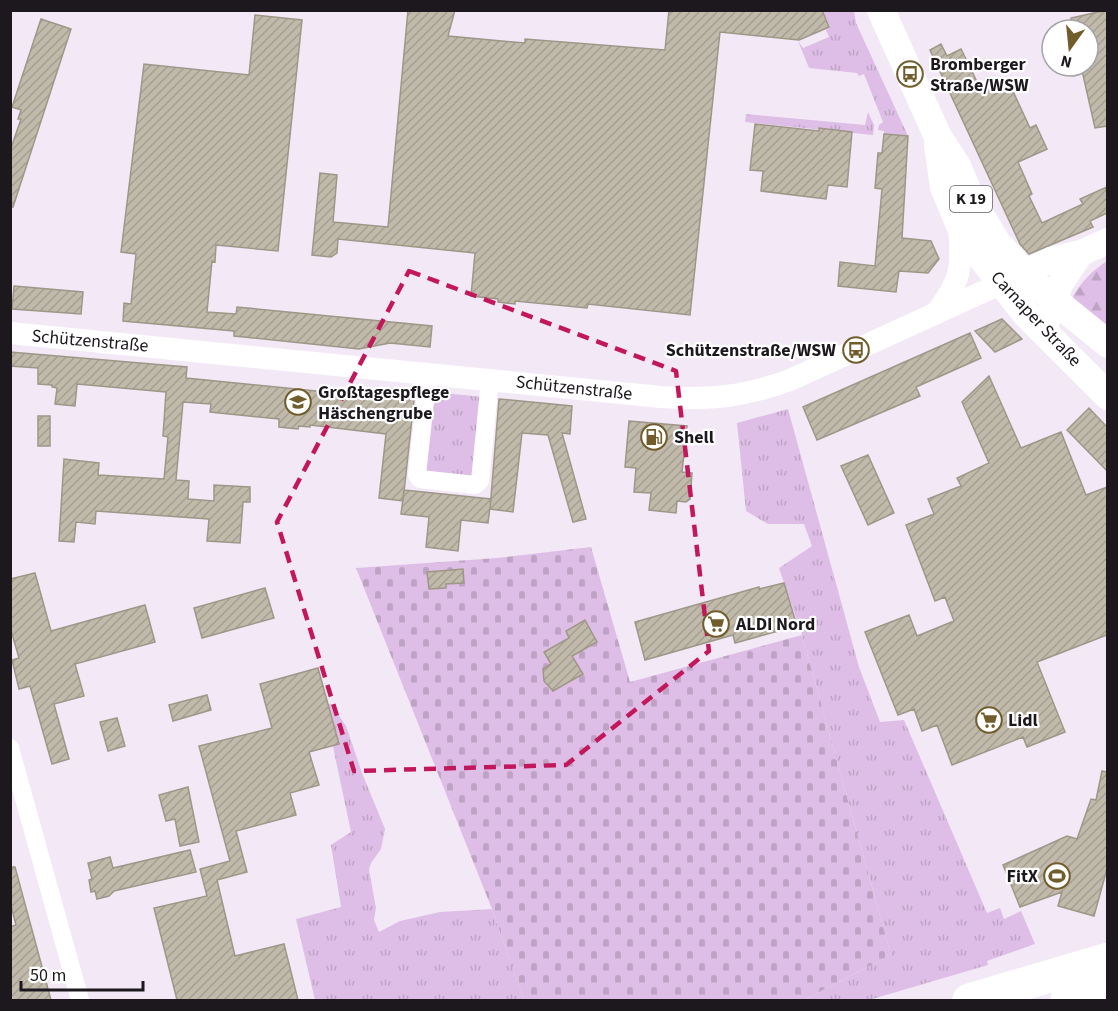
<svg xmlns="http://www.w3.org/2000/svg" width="1118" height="1011" font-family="'Source Sans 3',sans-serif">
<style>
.grass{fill:url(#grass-tufts)}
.forest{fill:url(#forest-firs)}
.cemetery{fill:url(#cemetery-stones)}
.building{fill:url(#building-hatch);stroke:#9e9788;stroke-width:1.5}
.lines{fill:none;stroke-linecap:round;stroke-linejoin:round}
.minor{stroke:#fff;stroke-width:18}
.tertiary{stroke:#fff;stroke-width:22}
.secondary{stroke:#fff;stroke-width:26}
.primary{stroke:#fff;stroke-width:28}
.motorway{stroke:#fff;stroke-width:33}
.marked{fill:none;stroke:#c2185b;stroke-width:4.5;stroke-dasharray:12 8;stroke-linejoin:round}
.labels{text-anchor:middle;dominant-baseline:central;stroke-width:4.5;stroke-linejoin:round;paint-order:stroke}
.shield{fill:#fff;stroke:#605d61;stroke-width:1.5}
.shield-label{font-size:16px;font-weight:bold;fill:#1c181d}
.poi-label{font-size:18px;font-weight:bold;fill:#1c181d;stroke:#fff;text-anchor:start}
.street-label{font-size:18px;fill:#1c181d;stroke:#fff}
</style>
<defs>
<pattern id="grass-tufts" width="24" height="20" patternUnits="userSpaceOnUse" patternTransform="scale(1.5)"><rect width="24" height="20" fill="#debee6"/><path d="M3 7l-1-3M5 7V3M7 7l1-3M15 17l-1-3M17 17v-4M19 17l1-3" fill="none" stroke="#bea3c5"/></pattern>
<pattern id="forest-firs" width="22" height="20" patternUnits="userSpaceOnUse" patternTransform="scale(1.5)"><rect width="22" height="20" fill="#debee6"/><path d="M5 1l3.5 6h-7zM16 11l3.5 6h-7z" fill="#bea3c5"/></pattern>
<pattern id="cemetery-stones" width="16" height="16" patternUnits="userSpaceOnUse" patternTransform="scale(1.5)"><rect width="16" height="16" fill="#debee6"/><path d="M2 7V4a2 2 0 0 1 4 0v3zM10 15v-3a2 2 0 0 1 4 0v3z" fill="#bea3c5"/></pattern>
<pattern id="building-hatch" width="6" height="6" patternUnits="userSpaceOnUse" patternTransform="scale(1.5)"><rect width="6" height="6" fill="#c1baab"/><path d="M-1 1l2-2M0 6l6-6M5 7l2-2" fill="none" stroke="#a59f93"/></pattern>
</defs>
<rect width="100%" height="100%" fill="#f3e8f6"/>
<path class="grass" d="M823 11H854L856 23 908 136 884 134V131L878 130 879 125 883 122 864 74 859 76 857 73 809 68 798 41 803 48 829 37 826 30 830 27Z
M868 112 874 125 873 135 745 122 746 114 865 125Z
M432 392 484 397 475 476 424 471Z
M788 409 859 667 880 722 904 720 987 913 1000 908 1004 919 1021 911 1035 944 987 961 988 965 869 1000H804L891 955 802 635 779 568 812 546 804 524H768L746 511 737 423Z
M324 704H331L346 726 362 773 385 829 381 849 371 863 369 870 376 908 374 920 379 932 400 921 440 912 492 909 524 1000H315L296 919 341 907 331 845 351 832Z"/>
<path class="forest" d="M1107 261V328L1074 300 1073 296C1083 280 1092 271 1107 261Z"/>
<path class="cemetery" d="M591 547 630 682 802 635 891 955 804 1000H524L492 909 356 568 497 558Z"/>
<path class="building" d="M408 10H455L448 36 525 43V39L665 50 669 10H822L829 27 799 40 720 32 690 315 588 304 587 308 515 301V304L498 302V299L471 296 475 253 338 239 337 253 331 257 312 255 320 173 337 175 333 222 388 227Z
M1107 10V126L1095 128 1081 66H1088V30H1073L1071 18Z
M255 15 302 20 278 251 216 245 215 262 212 261 207 312 236 314 237 307 432 326 430 347 390 343 359 349 234 336V331L123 321 124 303 131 304 136 254 121 252 144 64 249 75Z
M41 19 71 29 13 207 10 206V151L21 119H18L21 110 12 107Z
M941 44 947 56 961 49 982 92 992 88 995 94 1011 87 1030 128 1036 125 1047 149 1018 162 1032 194 1029 196 1042 223 1083 204 1080 199 1107 187V213L1090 221 1093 227 1029 254 1020 244 930 50Z
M755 124 819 131V128L852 132 847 187 828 185 826 199 761 191 763 171 750 170Z
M884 134 908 136 902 238 931 241 939 259 928 273 899 271 896 292 838 286 840 262 875 266 882 189 875 188 878 153H882Z
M14 286 83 292 81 314 12 309Z
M1002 319 1022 339 995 352 975 331Z
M970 333 981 358 916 387 920 396 817 440 803 407Z
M10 352 187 367 186 378 386 398 387 388 415 391 403 501 379 498 386 434 310 425V427L299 426 298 429 279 427V419L210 412 211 404 183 402 176 480 189 481 188 499 214 501V485L250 487V502H243L240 543 207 541 209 519 96 511 95 524 76 522 74 542 59 541 64 459 99 463 98 475 164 479 168 437 163 436 166 392 77 384 75 406 55 404 57 388 52 387V385L38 384V368L10 366Z
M989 376 1021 448 1061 432 1086 495 1107 487V635L1037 662 1065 732 1027 747 1023 737 952 765 937 725 922 731 914 709 898 715 865 632 909 615 917 636 954 621 945 597 935 601 906 525 934 514 928 499 961 486 957 478 989 463 962 402Z
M499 399 572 406 570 434 562 433 586 519 573 522 548 435 522 433 513 512 490 509Z
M1089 408 1107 427V471L1067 430Z
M38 416H50V446H38Z
M629 421 687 426 682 472 692 473 690 499 686 502 677 501 676 513 649 510 651 493 634 492 636 468 625 467Z
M868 455 894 513 868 525 841 466Z
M404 490 491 499 488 523 461 520 458 551 426 547 429 517 401 514Z
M463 569 464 583 446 584V588L429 589 427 572Z
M35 573 51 631 145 605 155 642 75 664 84 696 54 704 69 759 52 764 30 686 19 689 12 660 19 658 10 627V579Z
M784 583 797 626 735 643 733 635 645 660 635 622 759 587V589Z
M265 588 274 618 202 638 194 608Z
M585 620 597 642 572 656 583 674 553 691 544 681 543 669 551 664 544 652 569 638 566 631Z
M318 668 339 744 309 752 319 785 290 793 296 815 236 831 247 872 217 880 235 956 284 944 298 1000H177L154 908 207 896 200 869 230 861 199 746 272 728 260 684Z
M207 695 211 710 173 721 169 705Z
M117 718 125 746 108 751 100 722Z
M1102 771 1107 772V869L1094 916 1058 906 1062 892 1020 907 1003 865 1067 836 1077 839 1091 799 1096 800Z
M188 787 199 842 180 846 175 819 166 821 159 795Z
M190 850 196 872 114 891 109 896 97 899 95 891 91 892 89 880 92 879 88 863 110 857 113 868Z
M10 867H15L51 1000H10V927L16 925 10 902Z"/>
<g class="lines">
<path class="minor" d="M428 374 417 475 420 479 475 485 480 481 490 380
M10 748 80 1000"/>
<path class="tertiary" d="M936 313C964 276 961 268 959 223
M10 333 661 397C710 400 744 397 790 380L1000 284"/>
<path class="secondary" d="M1006 281 1051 260 1081 253 1108 241
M1048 319 1060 284 1081 253"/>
<path class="primary" d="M881 10 938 137 957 166 970 197 997 243 1038 287 1108 344
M938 145 944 187 959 223 981 257 1026 314 1108 396"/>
<path class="motorway" d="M969 1000 1108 959
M1067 1000 1108 988"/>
</g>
<path class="marked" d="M409 271 676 371 709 651 566 765 354 771 277 522Z"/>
<defs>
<g id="bus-ring" transform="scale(1.35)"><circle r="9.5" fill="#fff" stroke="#715c2c" stroke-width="1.5"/><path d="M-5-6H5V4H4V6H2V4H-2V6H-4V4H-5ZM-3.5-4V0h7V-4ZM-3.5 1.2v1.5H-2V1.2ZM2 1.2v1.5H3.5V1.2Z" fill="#715c2c"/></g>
<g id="school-ring" transform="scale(1.35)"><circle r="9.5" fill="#fff" stroke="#715c2c" stroke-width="1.5"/><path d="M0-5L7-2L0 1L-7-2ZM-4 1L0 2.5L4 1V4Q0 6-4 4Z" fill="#715c2c"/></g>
<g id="fuel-ring" transform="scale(1.35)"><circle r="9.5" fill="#fff" stroke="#715c2c" stroke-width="1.5"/><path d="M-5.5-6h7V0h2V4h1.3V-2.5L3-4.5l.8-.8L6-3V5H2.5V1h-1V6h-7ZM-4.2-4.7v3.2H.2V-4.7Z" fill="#715c2c"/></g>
<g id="supermarket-ring" transform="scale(1.35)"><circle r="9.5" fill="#fff" stroke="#715c2c" stroke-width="1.5"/><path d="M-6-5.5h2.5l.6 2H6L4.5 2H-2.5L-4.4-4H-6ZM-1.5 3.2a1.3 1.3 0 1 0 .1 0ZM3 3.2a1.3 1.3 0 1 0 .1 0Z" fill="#715c2c"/></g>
<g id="stadium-ring" transform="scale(1.35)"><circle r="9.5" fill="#fff" stroke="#715c2c" stroke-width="1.5"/><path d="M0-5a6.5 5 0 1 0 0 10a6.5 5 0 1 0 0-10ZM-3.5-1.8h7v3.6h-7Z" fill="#715c2c"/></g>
</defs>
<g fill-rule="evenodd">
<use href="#bus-ring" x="910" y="74"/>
<use href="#bus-ring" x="856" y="350"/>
<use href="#school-ring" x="298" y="402"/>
<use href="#fuel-ring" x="654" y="437"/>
<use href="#supermarket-ring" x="716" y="624"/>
<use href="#supermarket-ring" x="989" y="720"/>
<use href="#stadium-ring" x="1057" y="876"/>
</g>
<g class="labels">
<rect class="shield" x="950" y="186" width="42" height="26" rx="4.5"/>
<g class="shield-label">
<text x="971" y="199">K 19</text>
</g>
<g class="poi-label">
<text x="930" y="64">Bromberger<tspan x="930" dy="21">Straße/WSW</tspan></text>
<text x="836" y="350" text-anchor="end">Schützenstraße/WSW</text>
<text x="318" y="392">Großtagespflege<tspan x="318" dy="21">Häschengrube</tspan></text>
<text x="674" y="437">Shell</text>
<text x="736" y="624">ALDI Nord</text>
<text x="1008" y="720">Lidl</text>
<text x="1038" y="876" text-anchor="end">FitX</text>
</g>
<g class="street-label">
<text transform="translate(1036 319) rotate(47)">Carnaper Straße</text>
<text transform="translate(90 341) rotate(5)">Schützenstraße</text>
<text transform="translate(574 388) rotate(6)">Schützenstraße</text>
</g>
</g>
<rect width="1118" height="1011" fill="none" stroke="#1c181d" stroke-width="24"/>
<g transform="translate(1070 48) rotate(195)"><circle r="28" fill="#ffffff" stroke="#a4a3a5" stroke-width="1.5"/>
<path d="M0-4.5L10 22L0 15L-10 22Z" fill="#715c2c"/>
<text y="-9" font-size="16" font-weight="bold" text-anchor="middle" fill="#1c181d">N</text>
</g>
<path d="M21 981v9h122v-9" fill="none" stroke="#1c181d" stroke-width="3"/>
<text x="30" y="981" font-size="18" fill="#1c181d" stroke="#ffffff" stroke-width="4.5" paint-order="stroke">50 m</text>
</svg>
